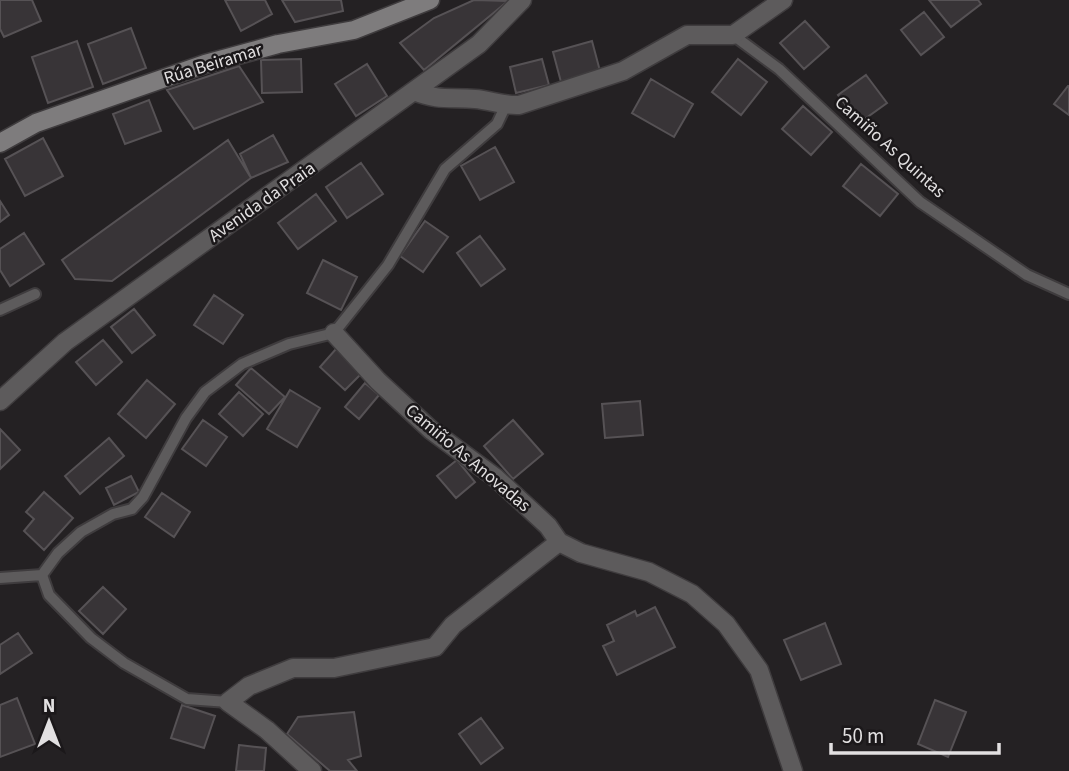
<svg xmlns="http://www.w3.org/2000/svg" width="1069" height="771" font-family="'Source Sans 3',sans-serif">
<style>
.building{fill:#383437;stroke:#565255;stroke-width:2}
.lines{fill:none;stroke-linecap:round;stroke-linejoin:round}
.lane-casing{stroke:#3f3c3e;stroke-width:14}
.street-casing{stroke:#3f3c3e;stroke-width:21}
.secondary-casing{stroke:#3f3c3e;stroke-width:21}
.lane{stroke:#5d5b5c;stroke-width:10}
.street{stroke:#5d5b5c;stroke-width:18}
.secondary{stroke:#7e7c7d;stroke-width:18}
.labels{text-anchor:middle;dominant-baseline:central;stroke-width:5;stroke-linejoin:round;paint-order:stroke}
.street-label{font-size:18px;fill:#e2e0e1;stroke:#1b181a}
</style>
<rect width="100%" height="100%" fill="#242123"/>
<path class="building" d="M0 0H32L41 21 4 37 0 29Z
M225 0H265L272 14 241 31Z
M282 0H341L343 11 295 22Z
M474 0 508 1 424 70 400 43 434 18Z
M929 0H978L981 4 951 27Z
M924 12 944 37 921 55 901 30Z
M805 21 829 47 804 69 780 43Z
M131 28 146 68 103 84 88 44Z
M77 41 93 87 48 103 32 57Z
M592 41 600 71 561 82 553 52Z
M301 59 302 92 262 93 261 60Z
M542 59 549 85 516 93 510 67Z
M738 59 767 82 741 115 712 92Z
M367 64 387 96 356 116 335 84Z
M239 66 263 102 194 129 167 90Z
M866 75 887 103 859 123 838 95Z
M651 79 693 104 674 137 632 113Z
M1068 86H1069V115L1054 104Z
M149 100 161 131 125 144 113 114Z
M803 106 832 132 811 155 782 129Z
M273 135 288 162 251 178 240 154Z
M43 138 63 176 25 196 5 159Z
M228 140 251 178 112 281 75 279 62 260Z
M495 147 514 182 480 200 461 166Z
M361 163 383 194 347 218 326 187Z
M861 164 898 194 880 216 843 186Z
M316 194 336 221 298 249 278 223Z
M0 201 9 215 0 222Z
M425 221 448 237 423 272 400 256Z
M24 233 44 264 10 286 0 270V249Z
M480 236 505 269 481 286 457 253Z
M323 260 357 277 341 310 307 293Z
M214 295 243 315 223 344 194 325Z
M134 309 155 335 132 353 111 327Z
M103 340 122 362 96 385 76 362Z
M336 349 362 373 345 390 320 367Z
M251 368 285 397 269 414 236 385Z
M147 380 175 404 146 438 118 414Z
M365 383 379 395 359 419 345 407Z
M290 390 320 408 297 447 267 429Z
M239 392 263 414 243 436 219 414Z
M640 401 643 435 605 438 602 404Z
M203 420 227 437 206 466 182 449Z
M513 420 543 454 513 479 484 446Z
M0 429 20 450 0 469Z
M109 438 124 456 80 494 65 476Z
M457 460 475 482 456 498 437 476Z
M131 476 139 492 114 505 106 488Z
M44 492 73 518 44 550 24 531 34 519 26 512Z
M162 493 190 512 174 537 145 517Z
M103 587 126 609 103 634 79 611Z
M655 607 675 647 617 675 603 646 614 641 607 625 635 611 637 616Z
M825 623 841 664 801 680 784 640Z
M18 633 32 653 0 674V645Z
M17 698 35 744 0 757V705Z
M935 700 966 712 948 757 918 744Z
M182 705 215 716 204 748 171 738Z
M354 712 361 756 348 760 357 771H330L287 734 298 717Z
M481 718 503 748 481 764 459 734Z
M239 745 266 748 264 771H236Z"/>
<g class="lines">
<g class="lane-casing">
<path id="lane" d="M733 35 779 69 920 202 1027 275 1069 294
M0 310 35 294
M42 575 49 595 91 638 124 663 187 699 228 702
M0 578 42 575 58 553 81 532 113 514 132 509 143 497 186 418 205 392 242 364 289 344 334 333 388 265 445 169 497 124 506 105"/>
</g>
<g class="street-casing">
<path id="street" d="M414 91C438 101 450 97 475 99 490 100 503 106 519 105L623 71 687 35H733L783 0
M334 333 378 381 431 430 496 478 548 526 559 542 581 553 649 572 692 594 726 624 759 670 793 771
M0 401 65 342 479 44 522 0
M312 771 267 730 228 702 249 686 293 668H334L435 647 453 625 559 542"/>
</g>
<g class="secondary-casing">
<path id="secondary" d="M0 143 36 123 205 64 278 44 354 30 430 0"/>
</g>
<use href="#lane" class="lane"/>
<use href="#street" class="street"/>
<use href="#secondary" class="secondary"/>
</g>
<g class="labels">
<g class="street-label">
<text transform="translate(213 64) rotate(-17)">Rúa Beiramar</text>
<text transform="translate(890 147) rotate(42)">Camiño As Quintas</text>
<text transform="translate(262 202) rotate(-35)">Avenida da Praia</text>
<text transform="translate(468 458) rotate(40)">Camiño As Anovadas</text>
</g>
</g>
<g transform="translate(49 722)" stroke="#1b181a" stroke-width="5" paint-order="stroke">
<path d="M0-5L12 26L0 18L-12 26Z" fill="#e2e0e1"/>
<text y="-10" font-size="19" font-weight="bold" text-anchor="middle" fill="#e2e0e1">N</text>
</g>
<path d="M831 743v10h168v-10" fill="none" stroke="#e2e0e1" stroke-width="3.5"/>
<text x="842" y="743" font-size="21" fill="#e2e0e1" stroke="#1b181a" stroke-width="5" paint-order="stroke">50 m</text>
</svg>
